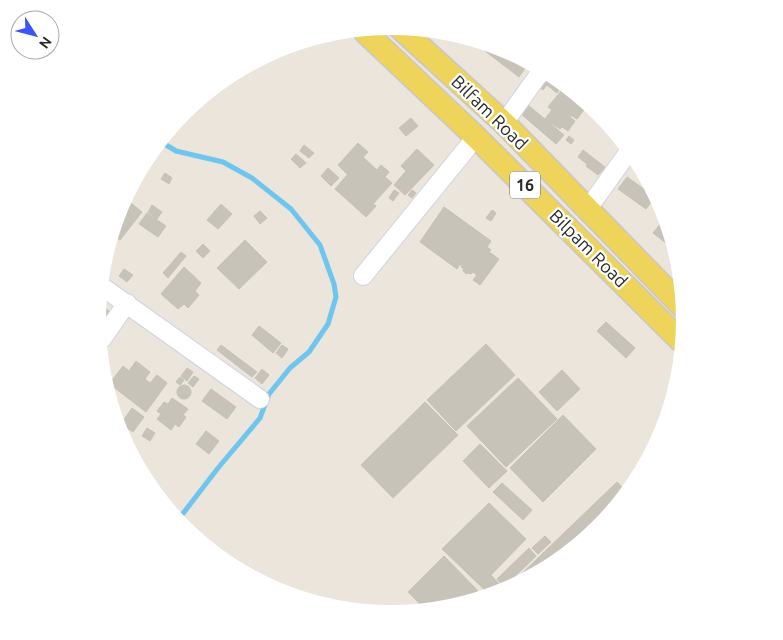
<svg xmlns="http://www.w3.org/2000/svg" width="783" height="640" font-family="Ubuntu,sans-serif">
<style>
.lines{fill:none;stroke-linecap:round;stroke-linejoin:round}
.stream{stroke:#6ec5ed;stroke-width:5}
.building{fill:#c7c3b9;stroke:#c6c1b4}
.minor-casing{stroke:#d0d2e2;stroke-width:20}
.major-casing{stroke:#c7c7c7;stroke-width:25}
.minor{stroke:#fff;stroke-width:18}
.major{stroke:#efd45c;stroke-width:22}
.labels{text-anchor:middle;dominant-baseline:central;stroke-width:4.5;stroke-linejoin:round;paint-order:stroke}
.shield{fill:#fff;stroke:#696969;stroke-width:1}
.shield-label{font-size:16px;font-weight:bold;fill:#292929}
.street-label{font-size:18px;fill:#292929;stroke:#fff}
</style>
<rect width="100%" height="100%" fill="#ebe5db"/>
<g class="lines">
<path class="stream" d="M163 143 176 151 223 162 252 178 291 209 320 245 334 284 336 297 328 324 309 352 290 368 269 394 260 418 218 468 178 520"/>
</g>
<path class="building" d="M489 46 504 49 528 64 519 77 485 51Z
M547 77 561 87 557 93 547 85 543 90 539 87Z
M562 90 586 107 577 119 571 115 570 117 575 121 568 131 562 127 560 129 545 119 552 110 548 107Z
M528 105 564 135 556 144 520 113Z
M411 118 418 126 406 136 399 128Z
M569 136 574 140 571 144 566 140Z
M358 143 368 152 347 174 338 165Z
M304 145 314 153 309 158 300 151Z
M417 149 434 165 405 195 394 185 406 171 401 166Z
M583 150 592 157 587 164 578 157Z
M296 154 306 163 300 168 291 159Z
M363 157 377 170 381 165 389 172 385 177 392 183 373 204 376 206 366 217 335 189Z
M592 157 605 167 598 175 586 166Z
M328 168 339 178 331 186 321 176Z
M165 173 172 178 169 184 161 179Z
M627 177 655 197 646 209 618 189Z
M394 190 399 193 393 201 389 198Z
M412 190 416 193 412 198 408 195Z
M126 199 142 212 120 240 114 236 120 207Z
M221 204 232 214 218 229 207 220Z
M152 205 162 212 157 219 148 212Z
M444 207 491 241 487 247 491 250 489 252 499 259 480 285 473 280 477 275 473 272 471 274 468 273 467 274 463 271 464 269 461 267 462 265 460 264 457 269 420 242Z
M492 210 496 213 491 221 486 218Z
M260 211 267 218 260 224 254 216Z
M147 213 166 226 158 237 139 224Z
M665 218 671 247 653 233Z
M245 240 267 262 239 289 217 268Z
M203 244 210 251 203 258 196 251Z
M181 252 186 256 168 278 163 273Z
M184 267 201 283 195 291 199 295 188 308 184 304 178 309 161 294Z
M124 269 133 275 127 282 119 276Z
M101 305 109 311 102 321 98 318Z
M606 322 635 348 626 358 597 331Z
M259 326 281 343 273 353 252 335Z
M486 344 515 375 456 431 427 400Z
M221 345 257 372 252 377 217 350Z
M282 345 288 349 282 358 276 353Z
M136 361 150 372 145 379 150 383 157 375 167 383 146 412 111 385 110 383 123 366 129 371Z
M187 368 193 372 187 381 181 376Z
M262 369 269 375 262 384 255 378Z
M562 370 580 389 557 411 539 392Z
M194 376 199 379 193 387 188 383Z
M180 377 184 380 180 385 176 382Z
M518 378 557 419 506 467 467 426Z
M177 392a7 7 0 1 1 14 0a7 7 0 1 1-14 0Z
M211 389 236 407 227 419 202 401Z
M172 398 188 409 183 415 186 417 179 427 175 424 171 430 157 419 161 414 157 411 164 402 168 404Z
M425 402 458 435 393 498 361 465Z
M132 408 144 417 133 432 121 424Z
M563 415 596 449 543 502 510 468Z
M147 428 155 433 150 441 142 436Z
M206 431 219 441 209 454 196 444Z
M480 444 507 471 489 488 463 461Z
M617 482 625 490 599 528 515 584 513 582Z
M502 483 532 510 523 520 493 492Z
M489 503 526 539 491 575 500 585 489 594 442 549Z
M545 536 551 542 538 554 532 548Z
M529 548 536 556 504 587 497 579Z
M444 556 483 596 423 607 408 592Z
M512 582 514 585 500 592Z"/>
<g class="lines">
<g class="minor-casing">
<path id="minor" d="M504 123 540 73
M587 210 627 154
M363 276 476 137
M104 288 260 399
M102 339 127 303"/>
</g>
<g class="major-casing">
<path id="major" d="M400 28 504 123 682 306
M365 32 476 137 681 341"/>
</g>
<use href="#minor" class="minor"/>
<use href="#major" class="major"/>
</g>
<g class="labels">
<rect class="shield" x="510" y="171.5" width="30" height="27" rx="4"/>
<g class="shield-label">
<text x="525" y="185">16</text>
</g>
<g class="street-label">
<text transform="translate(490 112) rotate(44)">Bilfam Road</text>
<text transform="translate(589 248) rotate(45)">Bilpam Road</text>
</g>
</g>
<path d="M0 0H783V640H0ZM106 320a285 285 0 1 1 570 0a285 285 0 1 1-570 0Z" fill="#fff" fill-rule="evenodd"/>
<g transform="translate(35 35) rotate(126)"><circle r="24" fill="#ffffff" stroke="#a9a9a9"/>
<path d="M0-4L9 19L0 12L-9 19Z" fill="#3b55f8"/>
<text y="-8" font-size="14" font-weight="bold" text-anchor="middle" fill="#292929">N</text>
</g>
</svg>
